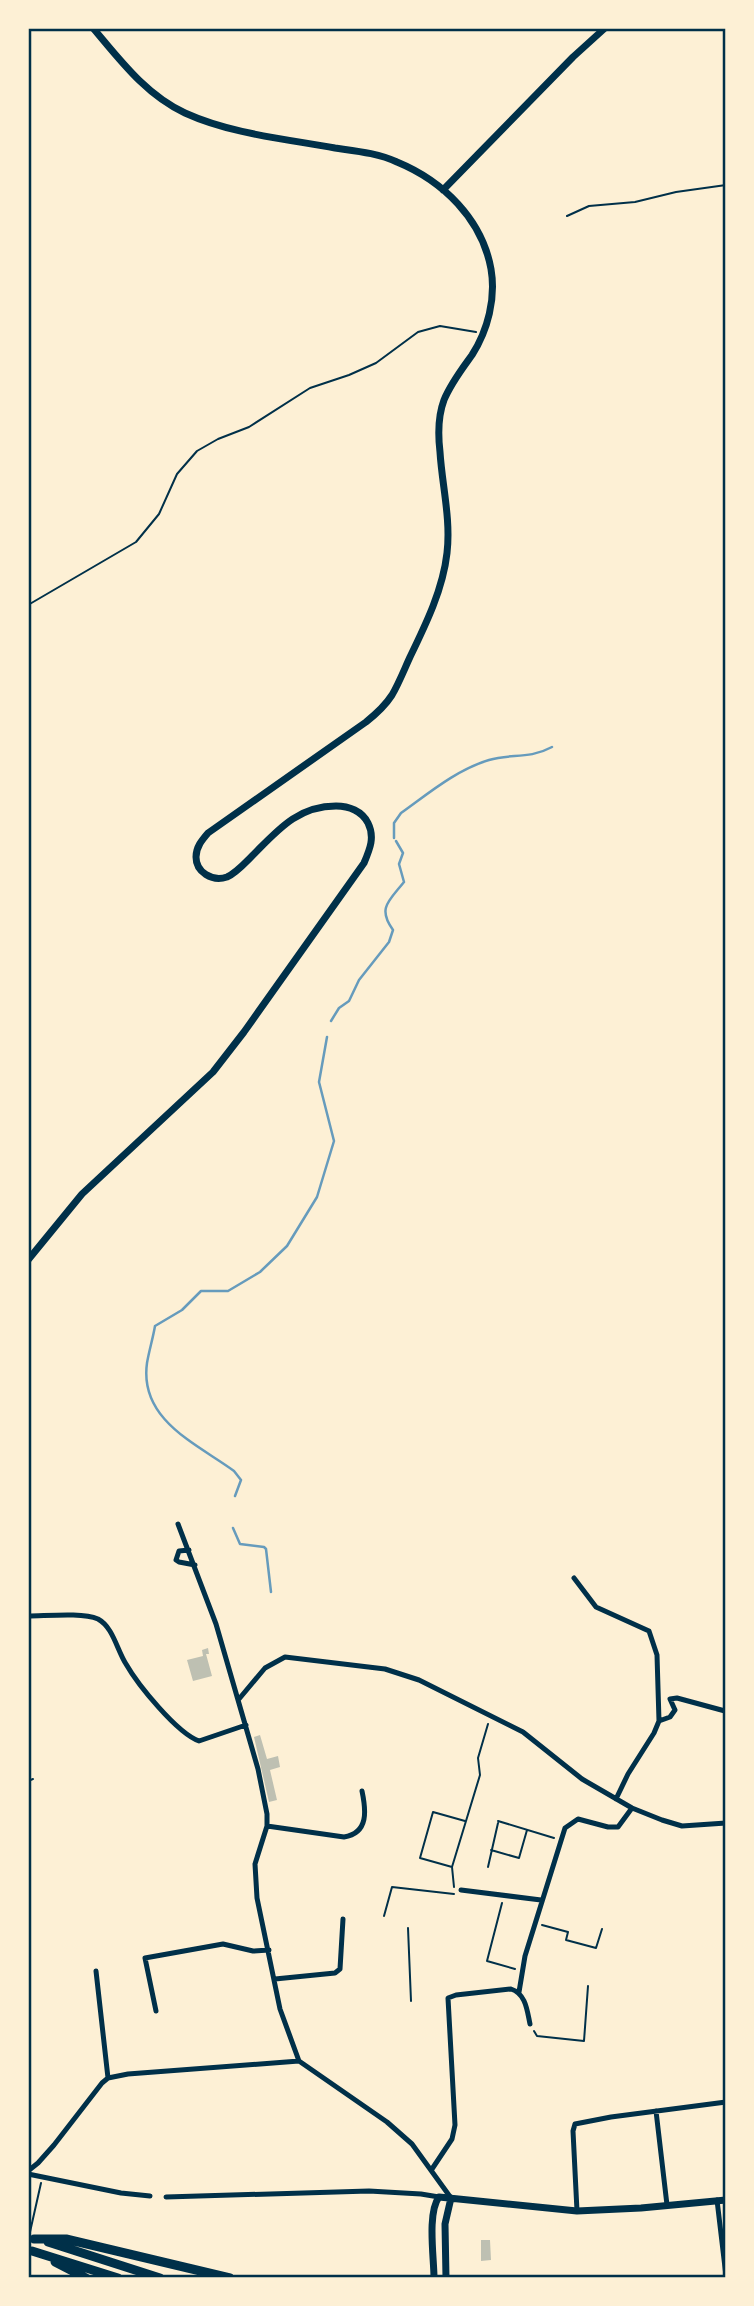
<svg xmlns="http://www.w3.org/2000/svg" width="754" height="2306" font-family="Mulish,sans-serif">
<style>
.lines{fill:none;stroke-linecap:round;stroke-linejoin:round}
.stream{stroke:#669bbc;stroke-width:2.5}
.building{fill:#bec0b2}
.path{stroke:#003049;stroke-width:2}
.minor{stroke:#003049;stroke-width:5}
.secondary{stroke:#003049;stroke-width:7}
.trunk{stroke:#003049;stroke-width:9}
.neatline{fill:none;stroke:#003049;stroke-width:2.5}
</style>
<rect width="100%" height="100%" fill="#fdf0d5"/>
<g class="lines">
<path class="stream" d="M394 838V823L401 813C429 793 456 770 489 760 511 753 528 760 552 747
M331 1021 339 1008 349 1001 359 980 389 942 393 930C377 908 389 901 404 882L399 864 403 853 396 841
M235 1496 241 1480 234 1471C197 1444 139 1420 147 1363 149 1351 153 1338 155 1326L182 1310 201 1291H228L260 1272 287 1246 317 1197 334 1141 319 1082 327 1037
M233 1528 240 1544 264 1547 266 1549 271 1592"/>
</g>
<path class="building" d="M208 1648 209 1654H206L212 1676 193 1681 187 1660 203 1656 202 1650Z
M260 1735 267 1759 278 1756 280 1767 270 1770 277 1800 269 1802 254 1737Z
M481 2240H490L491 2260 481 2261Z"/>
<g class="lines">
<path class="path" d="M567 216 589 206 635 202 676 192 726 185
M28 605 136 542 159 514 177 474 197 451 218 439 249 427 310 388 349 375 376 363 418 332 440 326 476 332
M28 1781 33 1779
M498 1821 554 1838
M491 1850 519 1858 527 1830
M452 1867 420 1858 433 1812 465 1821
M488 1867 498 1823
M454 1887 452 1867 480 1775 478 1758 488 1724
M502 1903 487 1961 515 1969
M384 1916 392 1887 454 1894
M542 1925 568 1932 566 1940 596 1948 602 1929
M408 1928 411 2001
M534 2031 537 2036 584 2041 588 1986
M30 2232 41 2183"/>
<path class="minor" d="M178 1524 216 1624 258 1769 267 1814V1826L255 1864 257 1898 280 2009 299 2061 387 2122 412 2144 451 2198
M189 1550 179 1551 176 1560 179 1562 195 1565
M574 1578 596 1607 649 1631 657 1655 659 1721 654 1733 628 1774 616 1799
M28 1616C46 1616 82 1612 98 1619 113 1627 117 1650 126 1664 138 1685 177 1733 199 1741L246 1725
M239 1699 265 1668 285 1657 385 1669 419 1680 523 1732 582 1779 632 1808 662 1820 682 1826 726 1823
M659 1721 670 1717 675 1710 670 1699 677 1698 725 1711
M267 1826 344 1837C369 1833 366 1810 362 1791
M461 1890 541 1900
M96 1971 108 2078
M275 1979 335 1973 340 1969 343 1919
M519 1992 525 1956 565 1828 578 1819 608 1827H618L632 1808
M156 2011 145 1958 223 1944 253 1951 269 1950
M656 2111 667 2205
M432 2169 452 2139 455 2125 448 1998 456 1995 511 1989C526 1994 527 2010 530 2024
M28 2171 38 2163 54 2145 102 2083 108 2078 128 2074 299 2061
M28 2174 121 2193 150 2196
M166 2197 369 2191 421 2194 439 2197
M717 2200 726 2276
M577 2211 573 2131 575 2124 611 2117 726 2102"/>
<path class="secondary" d="M443 190 573 57 605 28
M28 1260 82 1194 213 1072 244 1032 364 863C370 849 375 837 368 823 362 811 349 806 336 806 297 806 277 831 252 856 244 864 236 873 227 877 212 882 196 872 196 857 196 847 202 840 208 833L366 722C376 714 385 706 392 695 399 683 404 670 410 657 426 624 443 589 447 553 451 519 442 485 440 452 438 435 438 416 444 400 451 383 462 369 472 355 488 330 496 298 491 269 482 219 443 181 397 162 378 153 356 151 335 148 286 139 231 134 185 113 146 95 120 60 93 28
M434 2278C434 2258 427 2213 439 2197L577 2211 641 2208 726 2200
M446 2278 445 2224 451 2198"/>
<path class="trunk" d="M34 2239H66L230 2278
M48 2242 160 2278
M32 2251 118 2278
M55 2262 86 2278"/>
</g>
<rect width="754" height="2306" fill="none" stroke="#fdf0d5" stroke-width="60"/>
<rect x="30" y="30" width="694" height="2246" class="neatline"/>
</svg>
